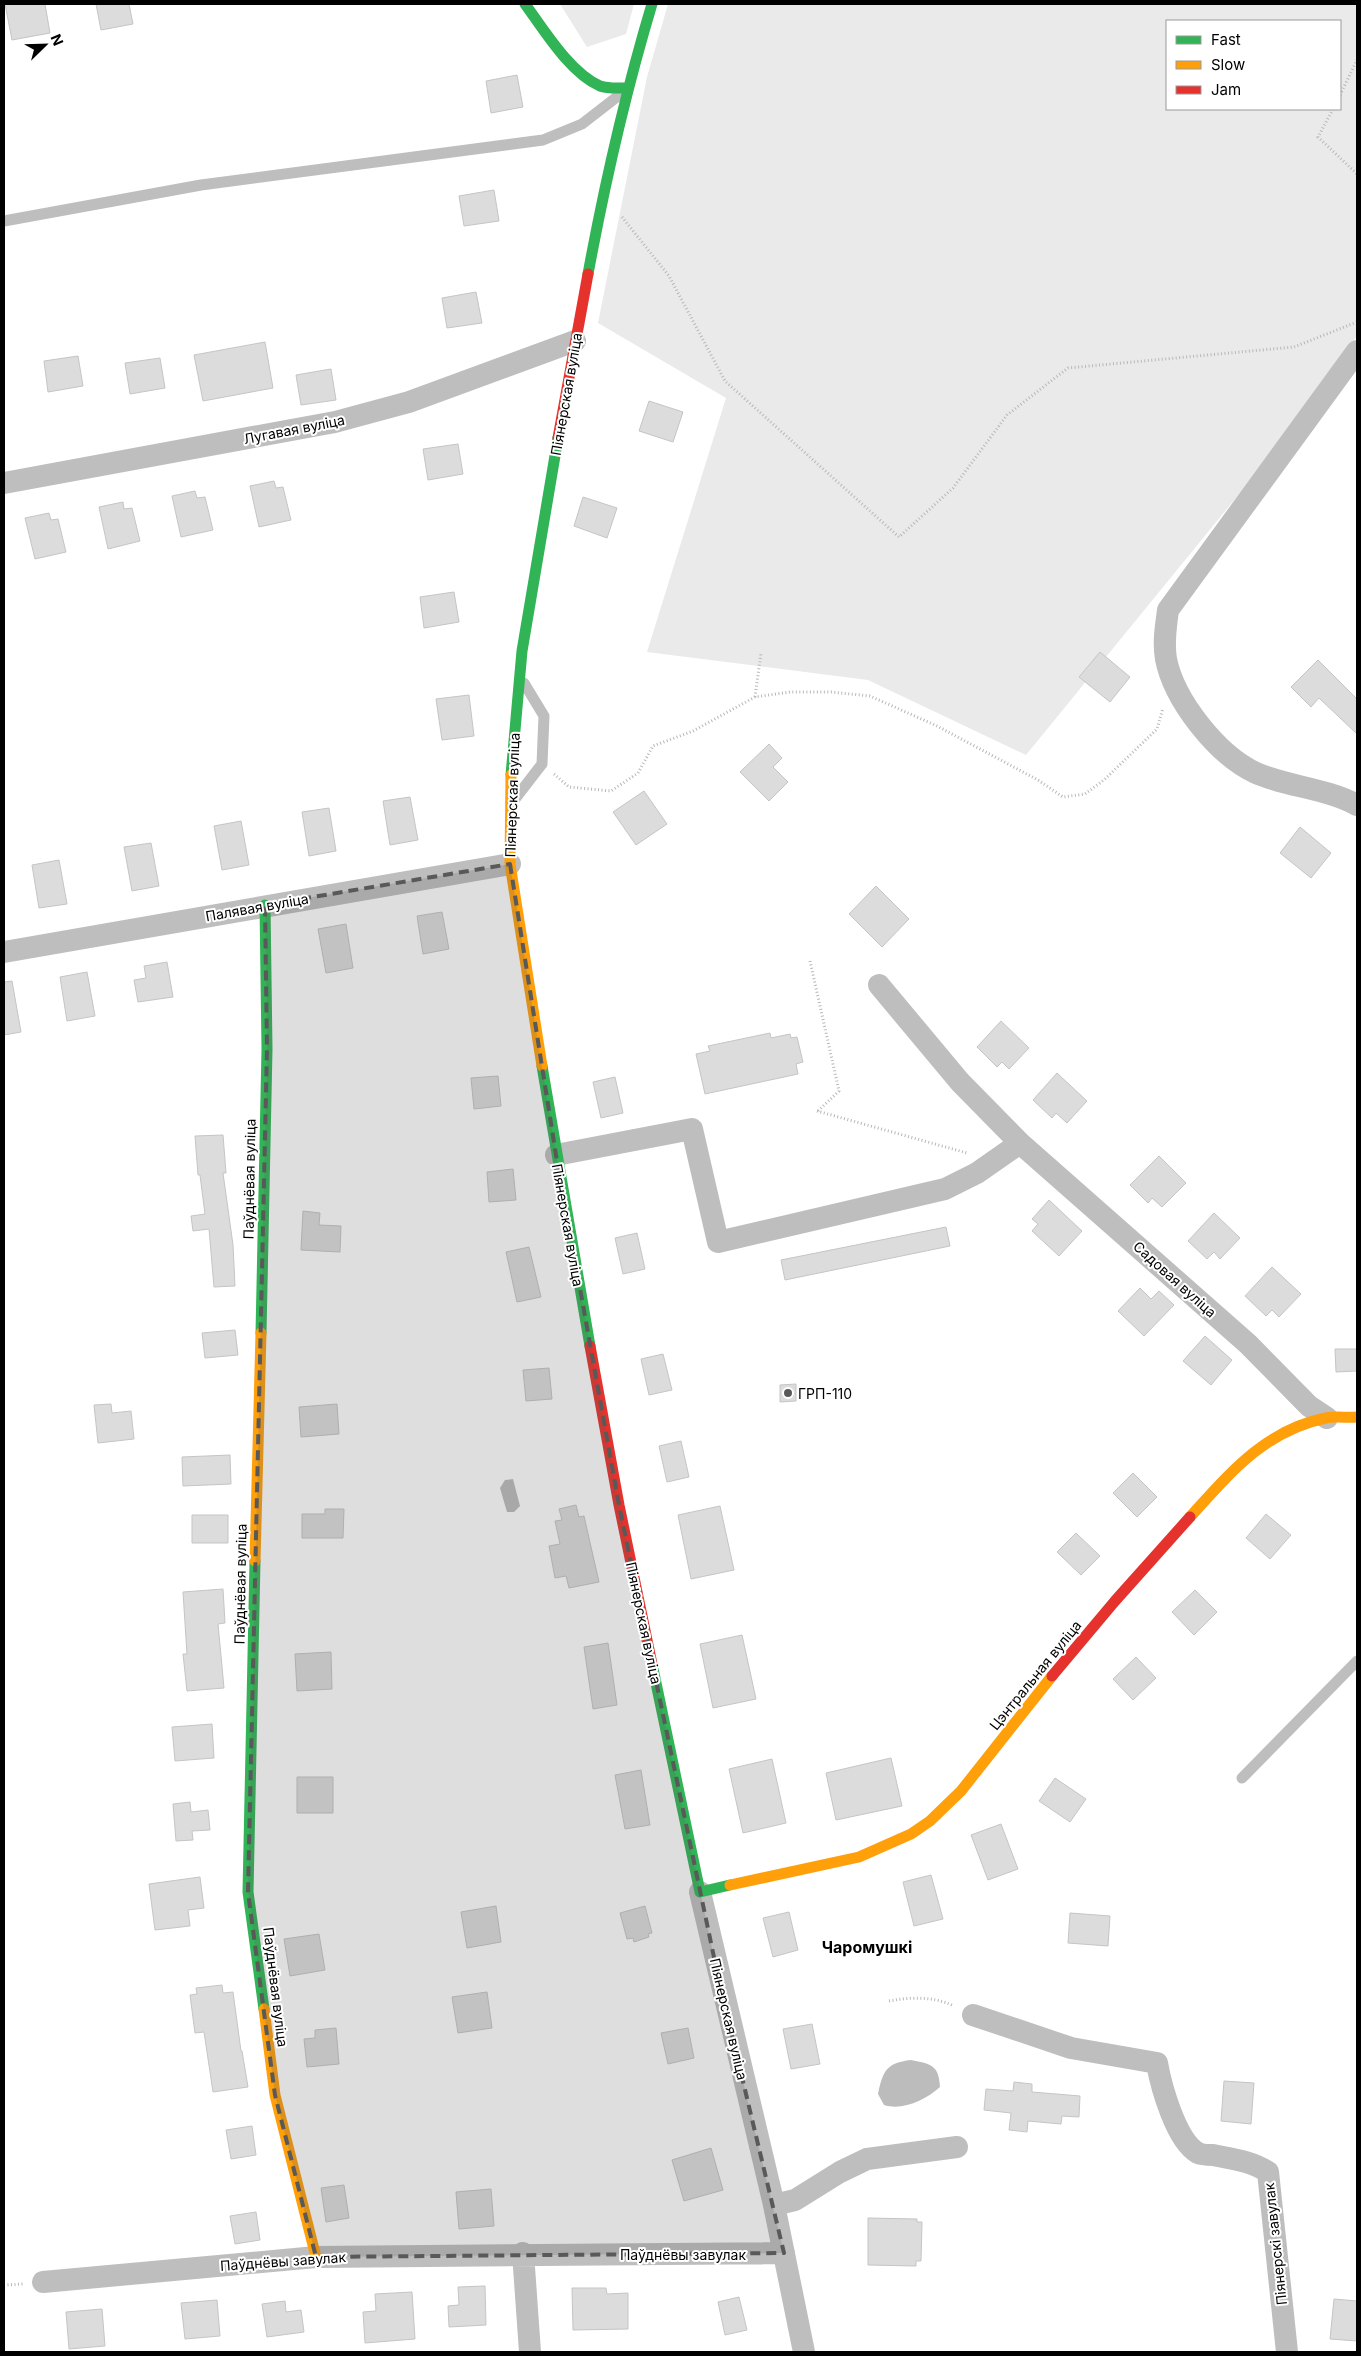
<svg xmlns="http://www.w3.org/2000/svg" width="1361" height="2356" font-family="Inter,sans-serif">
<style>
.green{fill:#eaeaea;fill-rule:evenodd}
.water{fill:#bcbcbc}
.building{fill:#dcdcdc;stroke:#c5c5c5}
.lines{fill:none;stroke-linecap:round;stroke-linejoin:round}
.path{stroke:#b8b8b8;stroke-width:3;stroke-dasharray:1 2.5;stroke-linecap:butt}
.lane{stroke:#bebebe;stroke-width:11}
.street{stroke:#bebebe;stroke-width:22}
.fast{stroke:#30b455;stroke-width:11}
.slow{stroke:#ff9f0a;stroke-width:11}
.jam{stroke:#e5322d;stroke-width:11}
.marked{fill:#595959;fill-opacity:0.2;stroke:#595959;stroke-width:4;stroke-dasharray:10 6;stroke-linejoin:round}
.poi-dot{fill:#595959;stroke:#fff;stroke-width:2}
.labels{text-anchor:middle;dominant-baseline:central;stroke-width:4;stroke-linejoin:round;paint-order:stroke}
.street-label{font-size:14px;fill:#000;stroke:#fff}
.poi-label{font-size:14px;fill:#000;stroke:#fff;text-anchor:start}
.quarter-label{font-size:16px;font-weight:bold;fill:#000;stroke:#fff}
</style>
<rect width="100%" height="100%" fill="#fff"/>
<path class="green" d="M560 4H634L626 34 587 47Z
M668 4H1357V336L1239 494 1026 755 868 680 647 652 726 398 598 323 647 77ZM1167 21H1340V109H1167Z"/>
<path class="water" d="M513 1479 520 1506 514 1512H507L500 1488 505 1480Z
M911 2060C931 2064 939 2065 940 2087 926 2100 902 2111 884 2105L878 2094C883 2071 886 2063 911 2060Z"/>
<path class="building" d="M5 4H45L50 33 12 40Z
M96 4H129L133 24 101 30Z
M517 75 523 107 491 113 486 81Z
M494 190 499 221 464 226 459 196Z
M476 292 482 323 447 328 442 298Z
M265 342 273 388 203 401 194 355Z
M78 356 83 386 48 392 44 361Z
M160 358 165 388 130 394 125 363Z
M331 369 336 400 301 405 296 375Z
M649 401 683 412 673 442 639 431Z
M458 444 463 474 428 480 423 449Z
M274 481 276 488 283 487 291 520 259 527 250 486Z
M195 491 197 498 205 497 213 530 181 537 172 496Z
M583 497 617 508 607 538 574 526Z
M123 502 124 509 132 508 140 541 108 549 99 507Z
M49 513 51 520 58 519 66 552 35 559 25 518Z
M454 592 459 622 424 628 420 597Z
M1100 652 1130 677 1110 702 1079 677Z
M1318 660 1357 699V734L1319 698 1311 707 1291 687Z
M469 695 474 736 442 740 436 699Z
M769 744 782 758 773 767 788 782 769 801 740 772Z
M644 791 667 824 636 845 613 812Z
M410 797 418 840 390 845 383 801Z
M329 808 336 851 309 856 302 812Z
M241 821 249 865 222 870 214 826Z
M1300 827 1331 853 1311 878 1280 853Z
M151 843 159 886 132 891 124 847Z
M59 860 67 904 39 908 32 865Z
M876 886 909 919 882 947 849 914Z
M442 912 449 949 423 954 417 916Z
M346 924 353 968 326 973 318 929Z
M167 962 173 997 138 1002 134 980 146 978 144 966Z
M87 972 95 1016 67 1021 60 977Z
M12 981 21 1032 4 1035V982Z
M1001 1021 1029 1048 1009 1069 1002 1062 997 1067 977 1047Z
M770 1033 771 1038 790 1034 791 1038 797 1037 803 1062 796 1064 798 1074 705 1094 696 1054 710 1051 708 1046Z
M1057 1073 1087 1101 1067 1123 1056 1113 1052 1118 1033 1100Z
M498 1076 501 1106 474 1109 471 1078Z
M615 1077 623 1113 601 1118 593 1082Z
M223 1135 226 1173H223L233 1245 235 1286 214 1287 209 1229 193 1231 191 1216 205 1214 200 1175H198L195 1136Z
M1159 1156 1186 1183 1162 1207 1152 1198 1148 1203 1130 1185Z
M513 1169 516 1200 489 1202 487 1172Z
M1049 1200 1082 1231 1059 1256 1032 1231 1038 1224 1032 1219Z
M303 1211 320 1213 319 1225 341 1226 340 1252 301 1250Z
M1214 1213 1240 1238 1220 1259 1214 1252 1207 1259 1188 1241Z
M946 1227 950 1246 785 1280 781 1260Z
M637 1233 645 1269 623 1274 615 1238Z
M529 1247 541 1297 517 1302 506 1252Z
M1272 1267 1301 1294 1279 1317 1272 1310 1266 1316 1245 1296Z
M1140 1288 1151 1299 1159 1291 1174 1305 1144 1336 1118 1311Z
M235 1330 238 1355 205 1358 202 1333Z
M1205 1336 1232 1360 1211 1385 1183 1361Z
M1335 1349H1357V1371L1336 1372Z
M663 1354 672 1390 649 1395 641 1359Z
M549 1368 552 1399 526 1401 523 1370Z
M796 1384V1401L780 1402V1385Z
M111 1404 112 1413 131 1411 134 1439 98 1443 94 1405Z
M337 1404 339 1434 301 1437 299 1407Z
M681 1441 689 1477 667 1482 659 1446Z
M230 1455 231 1484 183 1486 182 1457Z
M1133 1473 1157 1497 1137 1517 1113 1493Z
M576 1505 579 1517 584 1516 599 1582 569 1588 566 1576 555 1578 549 1546 560 1544 555 1521 562 1520 559 1509Z
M720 1506 734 1570 691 1579 678 1515Z
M325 1509H344L343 1538H302V1514H325Z
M1266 1514 1291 1535 1270 1559 1246 1538Z
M192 1515H228V1543H192Z
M1076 1533 1100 1556 1081 1575 1057 1552Z
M223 1589 225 1623 218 1624 224 1688 187 1691 183 1654H187L183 1592Z
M1195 1590 1217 1612 1194 1635 1172 1612Z
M742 1635 756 1699 713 1708 700 1644Z
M608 1643 617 1705 593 1709 584 1647Z
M331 1652 332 1689 297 1691 295 1654Z
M1136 1657 1156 1678 1133 1700 1113 1679Z
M212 1724 214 1758 175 1761 172 1727Z
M891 1758 902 1806 836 1820 826 1773Z
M772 1759 786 1823 743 1833 729 1769Z
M641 1770 650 1825 625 1829 615 1775Z
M297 1777H333V1813H297Z
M1055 1778 1086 1799 1070 1822 1039 1801Z
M190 1802 191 1812 208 1810 210 1830 192 1831 193 1840 176 1841 173 1804Z
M1001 1824 1018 1869 988 1880 971 1835Z
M931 1875 943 1919 914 1926 903 1882Z
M200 1877 204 1908 188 1910 190 1926 155 1930 149 1884Z
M496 1906 501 1942 467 1948 461 1912Z
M645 1906 652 1933 648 1934 649 1937 634 1942 633 1938 627 1939 620 1913Z
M789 1912 798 1950 773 1957 763 1918Z
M1070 1913 1110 1916 1108 1946 1068 1943Z
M319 1934 325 1970 290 1976 284 1939Z
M222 1985 223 1993 233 1992 241 2051H242L248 2087 213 2092 204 2032 195 2033 190 1995 197 1994 196 1988Z
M487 1992 492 2028 458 2033 452 1997Z
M812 2024 820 2064 791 2069 783 2029Z
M336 2028 339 2064 307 2067 304 2039 315 2038V2030Z
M688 2028 694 2058 668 2064 661 2033Z
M1224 2081 1254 2083 1251 2124 1221 2121Z
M1014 2082 1032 2084V2092L1080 2096 1079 2117 1062 2116 1061 2124 1028 2121 1027 2132 1009 2130 1011 2113 984 2110 986 2089 1013 2091Z
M252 2126 256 2155 231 2159 226 2130Z
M711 2148 723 2190 684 2201 672 2160Z
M344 2185 349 2218 326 2222 321 2188Z
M491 2189 494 2226 459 2229 456 2192Z
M256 2212 260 2240 235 2244 230 2216Z
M868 2218 917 2219V2222H922L921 2261H916V2266L868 2265Z
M485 2286 486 2325 449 2327 448 2306 459 2305 458 2287Z
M572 2288H606L607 2294 628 2293V2329L573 2330Z
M412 2292 415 2339 365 2343 363 2312 376 2311 375 2294Z
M739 2297 747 2330 725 2335 718 2302Z
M1334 2299 1357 2301V2341L1330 2339Z
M217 2300 220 2336 185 2339 181 2303Z
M285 2301 286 2312 301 2310 304 2332 267 2337 262 2304Z
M102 2309 105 2346 69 2349 66 2312Z"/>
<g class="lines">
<path class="path" d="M1340 95 1357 60
M1333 109 1318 137 1357 174
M622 217 669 276 725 381 899 537 953 488 1007 415 1068 368 1294 347 1357 322
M755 697 761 653
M554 774 569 787 611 791 638 773 653 746 693 731 755 697 790 692H831L870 696 937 726 1038 780 1063 797 1085 794 1104 780 1157 729 1163 708
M810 961 839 1091 818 1111
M817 1111 967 1153
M889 2001C911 1997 933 1996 954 2006
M4 2285 23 2284"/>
<path class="lane" d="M4 221 201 185 543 140 582 124 622 93
M515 799 542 764 544 716 524 683
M1242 1778 1357 1661"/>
<path class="street" d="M1357 351 1168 610C1166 626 1163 642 1166 659 1174 700 1217 755 1256 773 1288 787 1326 788 1357 805
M4 483 335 422 409 402 575 341
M4 952 510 864
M879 985 960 1082 1020 1143 1248 1344 1309 1406 1327 1418
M556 1155 692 1129 718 1242 945 1189 977 1173 1020 1143
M700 1892 774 2205 804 2352
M973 2015 1071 2048 1157 2063C1161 2086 1176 2141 1198 2153 1202 2155 1209 2155 1213 2155 1233 2159 1251 2161 1268 2172L1287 2352
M774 2205 795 2200 840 2172 867 2159 957 2147
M523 2253 530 2352
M43 2282 316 2257 784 2253"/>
<path class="fast" d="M525 4C544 30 570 73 600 86 608 89 618 88 627 88
M588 274C605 182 625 94 652 4
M511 775 522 651 558 438
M542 1066 590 1346
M261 1333 267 1049 265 905
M255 1561 248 1892 264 2009
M652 1664 700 1892 730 1885"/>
<path class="slow" d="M511 775 510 864 542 1066
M1190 1517C1229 1474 1265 1430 1326 1418 1336 1416 1347 1418 1357 1417
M255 1561 261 1333
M730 1885 859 1857 911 1834 930 1821 961 1791 1052 1676
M264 2009 275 2095 316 2257"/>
<path class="jam" d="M558 438 588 274
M590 1346 619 1505 652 1664
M1052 1676 1115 1601 1190 1517"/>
</g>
<path class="marked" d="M510 864 556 1155 619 1505 719 1981 784 2253 316 2257 275 2095 248 1892 267 1049 265 905Z"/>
<circle class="poi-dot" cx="788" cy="1393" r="5"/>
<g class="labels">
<g class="street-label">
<text transform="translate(566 394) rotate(-80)">Піянерская вуліца</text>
<text transform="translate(294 429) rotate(-11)">Лугавая вуліца</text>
<text transform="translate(512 795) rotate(-88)">Піянерская вуліца</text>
<text transform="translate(257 907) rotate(-10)">Палявая вуліца</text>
<text transform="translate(249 1179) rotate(-89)">Паўднёвая вуліца</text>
<text transform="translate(568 1225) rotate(80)">Піянерская вуліца</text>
<text transform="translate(1175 1279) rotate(42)">Садовая вуліца</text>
<text transform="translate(240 1584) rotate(-89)">Паўднёвая вуліца</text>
<text transform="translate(644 1623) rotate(78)">Піянерская вуліца</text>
<text transform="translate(1035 1675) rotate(-51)">Цэнтральная вуліца</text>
<text transform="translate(276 1987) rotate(83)">Паўднёвая вуліца</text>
<text transform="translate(729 2019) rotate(77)">Піянерская вуліца</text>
<text transform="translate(1275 2244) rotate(-96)">Піянерскі завулак</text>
<text x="683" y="2254">Паўднёвы завулак</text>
<text transform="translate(283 2261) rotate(-4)">Паўднёвы завулак</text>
</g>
<g class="poi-label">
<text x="798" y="1393">ГРП-110</text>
</g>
<g class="quarter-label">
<text x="867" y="1947">Чаромушкі</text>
</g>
</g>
<rect width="1361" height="2356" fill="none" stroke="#000000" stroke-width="10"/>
<rect x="1166" y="20" width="175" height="90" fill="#ffffff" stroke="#999999"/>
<rect x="1176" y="36" width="25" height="8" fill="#30b455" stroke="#999999"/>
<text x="1211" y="45" font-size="15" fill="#000000">Fast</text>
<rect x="1176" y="61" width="25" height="8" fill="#ff9f0a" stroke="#999999"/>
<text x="1211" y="70" font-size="15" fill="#000000">Slow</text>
<rect x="1176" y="86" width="25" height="8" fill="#e5322d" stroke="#999999"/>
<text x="1211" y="95" font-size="15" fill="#000000">Jam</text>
<g transform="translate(45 45) rotate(67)" stroke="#ffffff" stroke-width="4" paint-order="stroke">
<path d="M0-4L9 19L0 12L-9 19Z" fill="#000000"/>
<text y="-8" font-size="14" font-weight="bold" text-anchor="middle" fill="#000000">N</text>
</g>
</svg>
